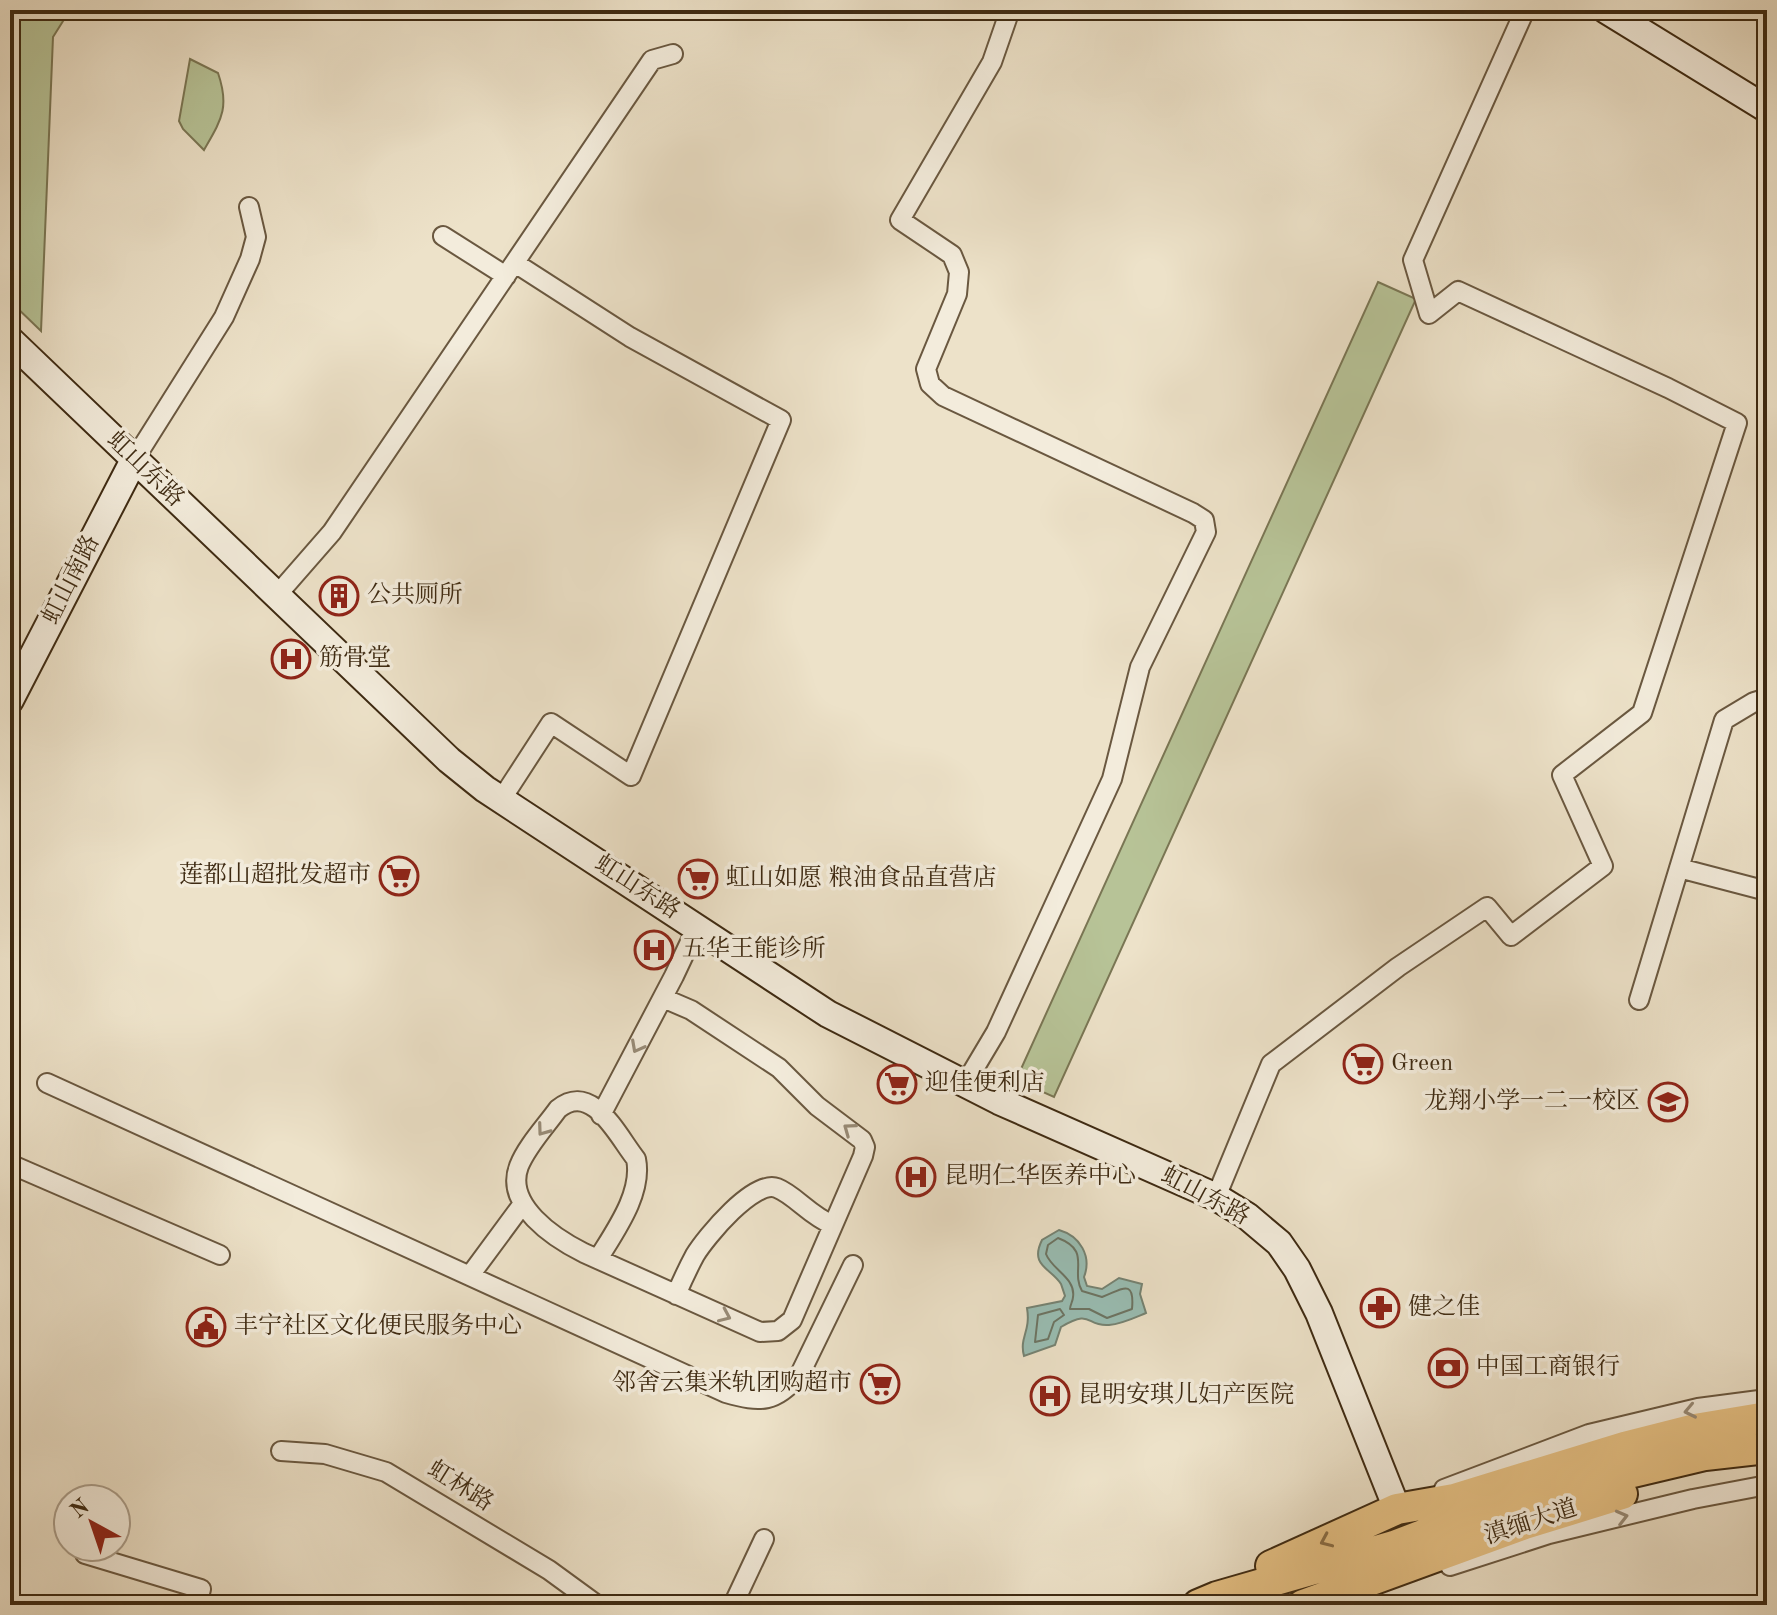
<svg xmlns="http://www.w3.org/2000/svg" width="1777" height="1615" font-family="'Old Standard TT','Noto Serif SC',serif">
<style>
.green{fill:#b7c397;stroke:#7a7654;stroke-width:2}
.water{fill:#99beb4;stroke:#758373;stroke-width:2}
.lines{fill:none;stroke-linecap:round;stroke-linejoin:round}
.shore{stroke:#6c7463;stroke-width:2}
.street-casing{stroke:#6a5840;stroke-width:22}
.secondary-casing{stroke:#3e2a12;stroke-width:30}
.primary-casing{stroke:#3e2a12;stroke-width:34}
.street{stroke:#f3ecdc;stroke-width:18}
.secondary{stroke:#f3ecdc;stroke-width:26}
.primary{stroke:#e6c184;stroke-width:30}
.oneway{stroke:#988b77}
.oneway2{stroke:#8a6e45}
.labels{text-anchor:middle;dominant-baseline:central;stroke-width:7;stroke-linejoin:round;paint-order:stroke}
.street-label{font-size:24px;fill:#3e2a12;stroke:#f3ecdc}
.poi-label{font-size:24px;fill:#3e2a12;stroke:#f3ecdc;text-anchor:start}
</style>
<rect width="100%" height="100%" fill="#ede2c9"/>
<filter id="stains"><feTurbulence type="fractalNoise" baseFrequency=".0025" numOctaves="4"/><feColorMatrix values="0 0 0 0 .2 0 0 0 0 .09 0 0 0 0 .02 0 0 0 .5 -.17"/></filter>
<radialGradient id="worn" r=".72"><stop offset=".6" stop-color="#630" stop-opacity="0"/><stop offset="1" stop-color="#630" stop-opacity=".3"/></radialGradient>
<path class="green" d="M10 10H70L53 37 41 331 10 301Z
M190 59 218 73C230 108 221 120 204 150L183 129 179 121Z
M1378 282 1416 299 1054 1097 1016 1080Z
M1767 1295V1377H1762V1297Z"/>
<path class="water" d="M1059 1230C1080 1236 1092 1256 1084 1277L1087 1286 1102 1289 1119 1278 1142 1284 1140 1294 1146 1313C1134 1318 1122 1324 1109 1325 1085 1327 1093 1308 1061 1327L1055 1345 1024 1356C1019 1337 1031 1332 1027 1308L1062 1301 1065 1296C1065 1296 1061 1284 1061 1284 1051 1268 1029 1266 1042 1240Z"/>
<g class="lines">
<path class="shore" d="M1058 1238C1092 1251 1070 1270 1082 1291L1102 1297C1121 1290 1135 1277 1132 1309L1107 1318 1089 1309H1070C1070 1305 1073 1301 1073 1297 1076 1278 1052 1270 1046 1254L1048 1245Z
M1060 1309 1064 1315 1054 1322 1048 1339 1035 1342 1038 1315Z"/>
<g class="street-casing">
<path id="street" d="M443 236 506 276
M134 460 224 317 250 259 256 237 249 207
M277 595 332 532 652 60 673 54
M501 800 551 723 631 776 781 420 630 337 515 263
M1679 868 1767 891
M1639 1000 1724 720 1754 702 1767 698
M47 1083 726 1393C761 1403 776 1403 800 1374L853 1265
M965 1084 996 1032 1112 779 1140 667 1206 532 1204 520 1193 513 943 396 930 384 926 369 957 294 959 272 952 255 900 220 992 62 1010 10
M601 1115 674 976 697 927
M10 1164 220 1255
M1216 1197 1271 1064 1398 967 1487 907 1511 936 1603 866 1562 775 1642 713 1737 423 1668 388 1458 291 1429 314 1413 260 1525 10
M598 1259C615 1231 643 1193 636 1159 617 1135 592 1081 558 1109 545 1127 527 1146 519 1166 504 1205 554 1238 584 1253L760 1332 778 1331 792 1320 863 1156 865 1147 862 1140 817 1106 779 1068 691 1010 663 998
M471 1274 522 1205
M676 1295C682 1281 688 1268 695 1255 706 1237 754 1179 777 1188 795 1195 810 1216 833 1225
M281 1451 325 1454 386 1472 549 1570 597 1605
M1444 1489 1589 1434 1698 1408 1767 1399
M85 1554 201 1589 197 1605
M1450 1566 1549 1534 1693 1499 1767 1485
M733 1605 764 1539"/>
</g>
<g class="secondary-casing">
<path id="secondary" d="M1606 10 1767 109
M10 340 449 760 485 789 828 1014 999 1101 1216 1197 1247 1216 1279 1243 1297 1269 1319 1313 1397 1509
M10 700 134 460"/>
</g>
<g class="primary-casing">
<path id="primary" d="M1271 1566 1397 1509 1454 1499 1624 1447 1695 1429 1767 1417
M1198 1605 1217 1597 1394 1546 1488 1510 1591 1482 1705 1455 1767 1448
M1303 1605 1525 1524 1622 1494"/>
</g>
<use href="#street" class="street"/>
<use href="#secondary" class="secondary"/>
<use href="#primary" class="primary"/>
</g>
<defs><path id="oneway-chevron" d="M-2-3.5L2.5 0L-2 3.5" fill="none" stroke-width="1.6" stroke-linecap="round" stroke-linejoin="round" transform="scale(2)"/></defs>
<g class="oneway">
<use href="#oneway-chevron" transform="translate(637 1047) rotate(118)"/>
<use href="#oneway-chevron" transform="translate(849 1129) rotate(-144)"/>
<use href="#oneway-chevron" transform="translate(543 1130) rotate(126)"/>
<use href="#oneway-chevron" transform="translate(725 1316) rotate(24)"/>
<use href="#oneway-chevron" transform="translate(1690 1411) rotate(168)"/>
<use href="#oneway-chevron" transform="translate(1622 1517) rotate(-14)"/>
</g>
<use class="oneway2" href="#oneway-chevron" transform="translate(1326 1541) rotate(156)"/>
<defs>
<g id="building-ring" transform="scale(2)"><circle r="9.5" fill="#f3ecdc" stroke="#8f2418" stroke-width="1.5"/><path d="M-4-6H4V6H1V3H-1V6H-4ZM-2.5-4.3h1.7v1.8h-1.7ZM.8-4.3h1.7v1.8H.8ZM-2.5-1h1.7V.8h-1.7ZM.8-1h1.7V.8H.8Z" fill="#8f2418"/></g>
<g id="hospital-ring" transform="scale(2)"><circle r="9.5" fill="#f3ecdc" stroke="#8f2418" stroke-width="1.5"/><path d="M-5-5h3v3.5h4V-5h3V5h-3V1.5h-4V5h-3Z" fill="#8f2418"/></g>
<g id="supermarket-ring" transform="scale(2)"><circle r="9.5" fill="#f3ecdc" stroke="#8f2418" stroke-width="1.5"/><path d="M-6-5.5h2.5l.6 2H6L4.5 2H-2.5L-4.4-4H-6ZM-1.5 3.2a1.3 1.3 0 1 0 .1 0ZM3 3.2a1.3 1.3 0 1 0 .1 0Z" fill="#8f2418"/></g>
<g id="school-ring" transform="scale(2)"><circle r="9.5" fill="#f3ecdc" stroke="#8f2418" stroke-width="1.5"/><path d="M0-5L7-2L0 1L-7-2ZM-4 1L0 2.5L4 1V4Q0 6-4 4Z" fill="#8f2418"/></g>
<g id="pharmacy-ring" transform="scale(2)"><circle r="9.5" fill="#f3ecdc" stroke="#8f2418" stroke-width="1.5"/><path d="M-2-6h4v4h4v4h-4v4h-4v-4h-4v-4h4Z" fill="#8f2418"/></g>
<g id="civic-ring" transform="scale(2)"><circle r="9.5" fill="#f3ecdc" stroke="#8f2418" stroke-width="1.5"/><path d="M-.6-6.5H3V-4.5H.6V-3L4-1V1h2V6H-6V1h2V-1L-.6-3ZM-1.2 2.5V6h2.4V2.5Z" fill="#8f2418"/></g>
<g id="bank-ring" transform="scale(2)"><circle r="9.5" fill="#f3ecdc" stroke="#8f2418" stroke-width="1.5"/><path d="M-6-4H6V4H-6ZM0-2.3a2.3 2.3 0 1 0 0 4.6a2.3 2.3 0 1 0 0-4.6Z" fill="#8f2418"/></g>
</defs>
<g fill-rule="evenodd">
<use href="#building-ring" x="339" y="596"/>
<use href="#hospital-ring" x="291" y="659"/>
<use href="#supermarket-ring" x="399" y="876"/>
<use href="#supermarket-ring" x="698" y="879"/>
<use href="#hospital-ring" x="654" y="950"/>
<use href="#supermarket-ring" x="1363" y="1064"/>
<use href="#supermarket-ring" x="897" y="1084"/>
<use href="#school-ring" x="1668" y="1102"/>
<use href="#hospital-ring" x="916" y="1177"/>
<use href="#pharmacy-ring" x="1380" y="1308"/>
<use href="#civic-ring" x="206" y="1327"/>
<use href="#bank-ring" x="1448" y="1368"/>
<use href="#supermarket-ring" x="880" y="1384"/>
<use href="#hospital-ring" x="1050" y="1396"/>
</g>
<g class="labels">
<g class="street-label">
<text transform="translate(145 470) rotate(44)">虹山东路</text>
<text transform="translate(72 580) rotate(-63)">虹山南路</text>
<text transform="translate(637 888) rotate(33)">虹山东路</text>
<text transform="translate(1205 1197) rotate(28)">虹山东路</text>
<text transform="translate(460 1487) rotate(32)">虹林路</text>
<text transform="translate(1531 1523) rotate(-18)">滇缅大道</text>
</g>
<g class="poi-label">
<text x="367" y="596">公共厕所</text>
<text x="319" y="659">筋骨堂</text>
<text x="371" y="876" text-anchor="end">莲都山超批发超市</text>
<text x="726" y="879">虹山如愿 粮油食品直营店</text>
<text x="682" y="950">五华王能诊所</text>
<text x="1391" y="1064">Green</text>
<text x="925" y="1084">迎佳便利店</text>
<text x="1640" y="1102" text-anchor="end">龙翔小学一二一校区</text>
<text x="944" y="1177">昆明仁华医养中心</text>
<text x="1408" y="1308">健之佳</text>
<text x="234" y="1327">丰宁社区文化便民服务中心</text>
<text x="1476" y="1368">中国工商银行</text>
<text x="852" y="1384" text-anchor="end">邻舍云集米轨团购超市</text>
<text x="1078" y="1396">昆明安琪儿妇产医院</text>
</g>
</g>
<rect width="1777" height="1615" fill="none" stroke="#ede2c9" stroke-width="40"/>
<rect x="12" y="12" width="1753" height="1591" fill="none" stroke="#3e2a12" stroke-width="4"/>
<rect x="20" y="20" width="1737" height="1575" fill="none" stroke="#3e2a12" stroke-width="2"/>
<g transform="translate(92 1523) rotate(320)"><circle r="38" fill="#f3ecdc" stroke="#ab9e8b" stroke-width="2"/>
<path d="M0-6L14 30L0 20L-14 30Z" fill="#8f2418"/>
<text y="-12" font-size="22" font-weight="bold" text-anchor="middle" fill="#3e2a12">N</text>
</g>
<rect width="100%" height="100%" filter="url(#stains)"/>
<rect width="100%" height="100%" fill="url(#worn)"/>
</svg>
